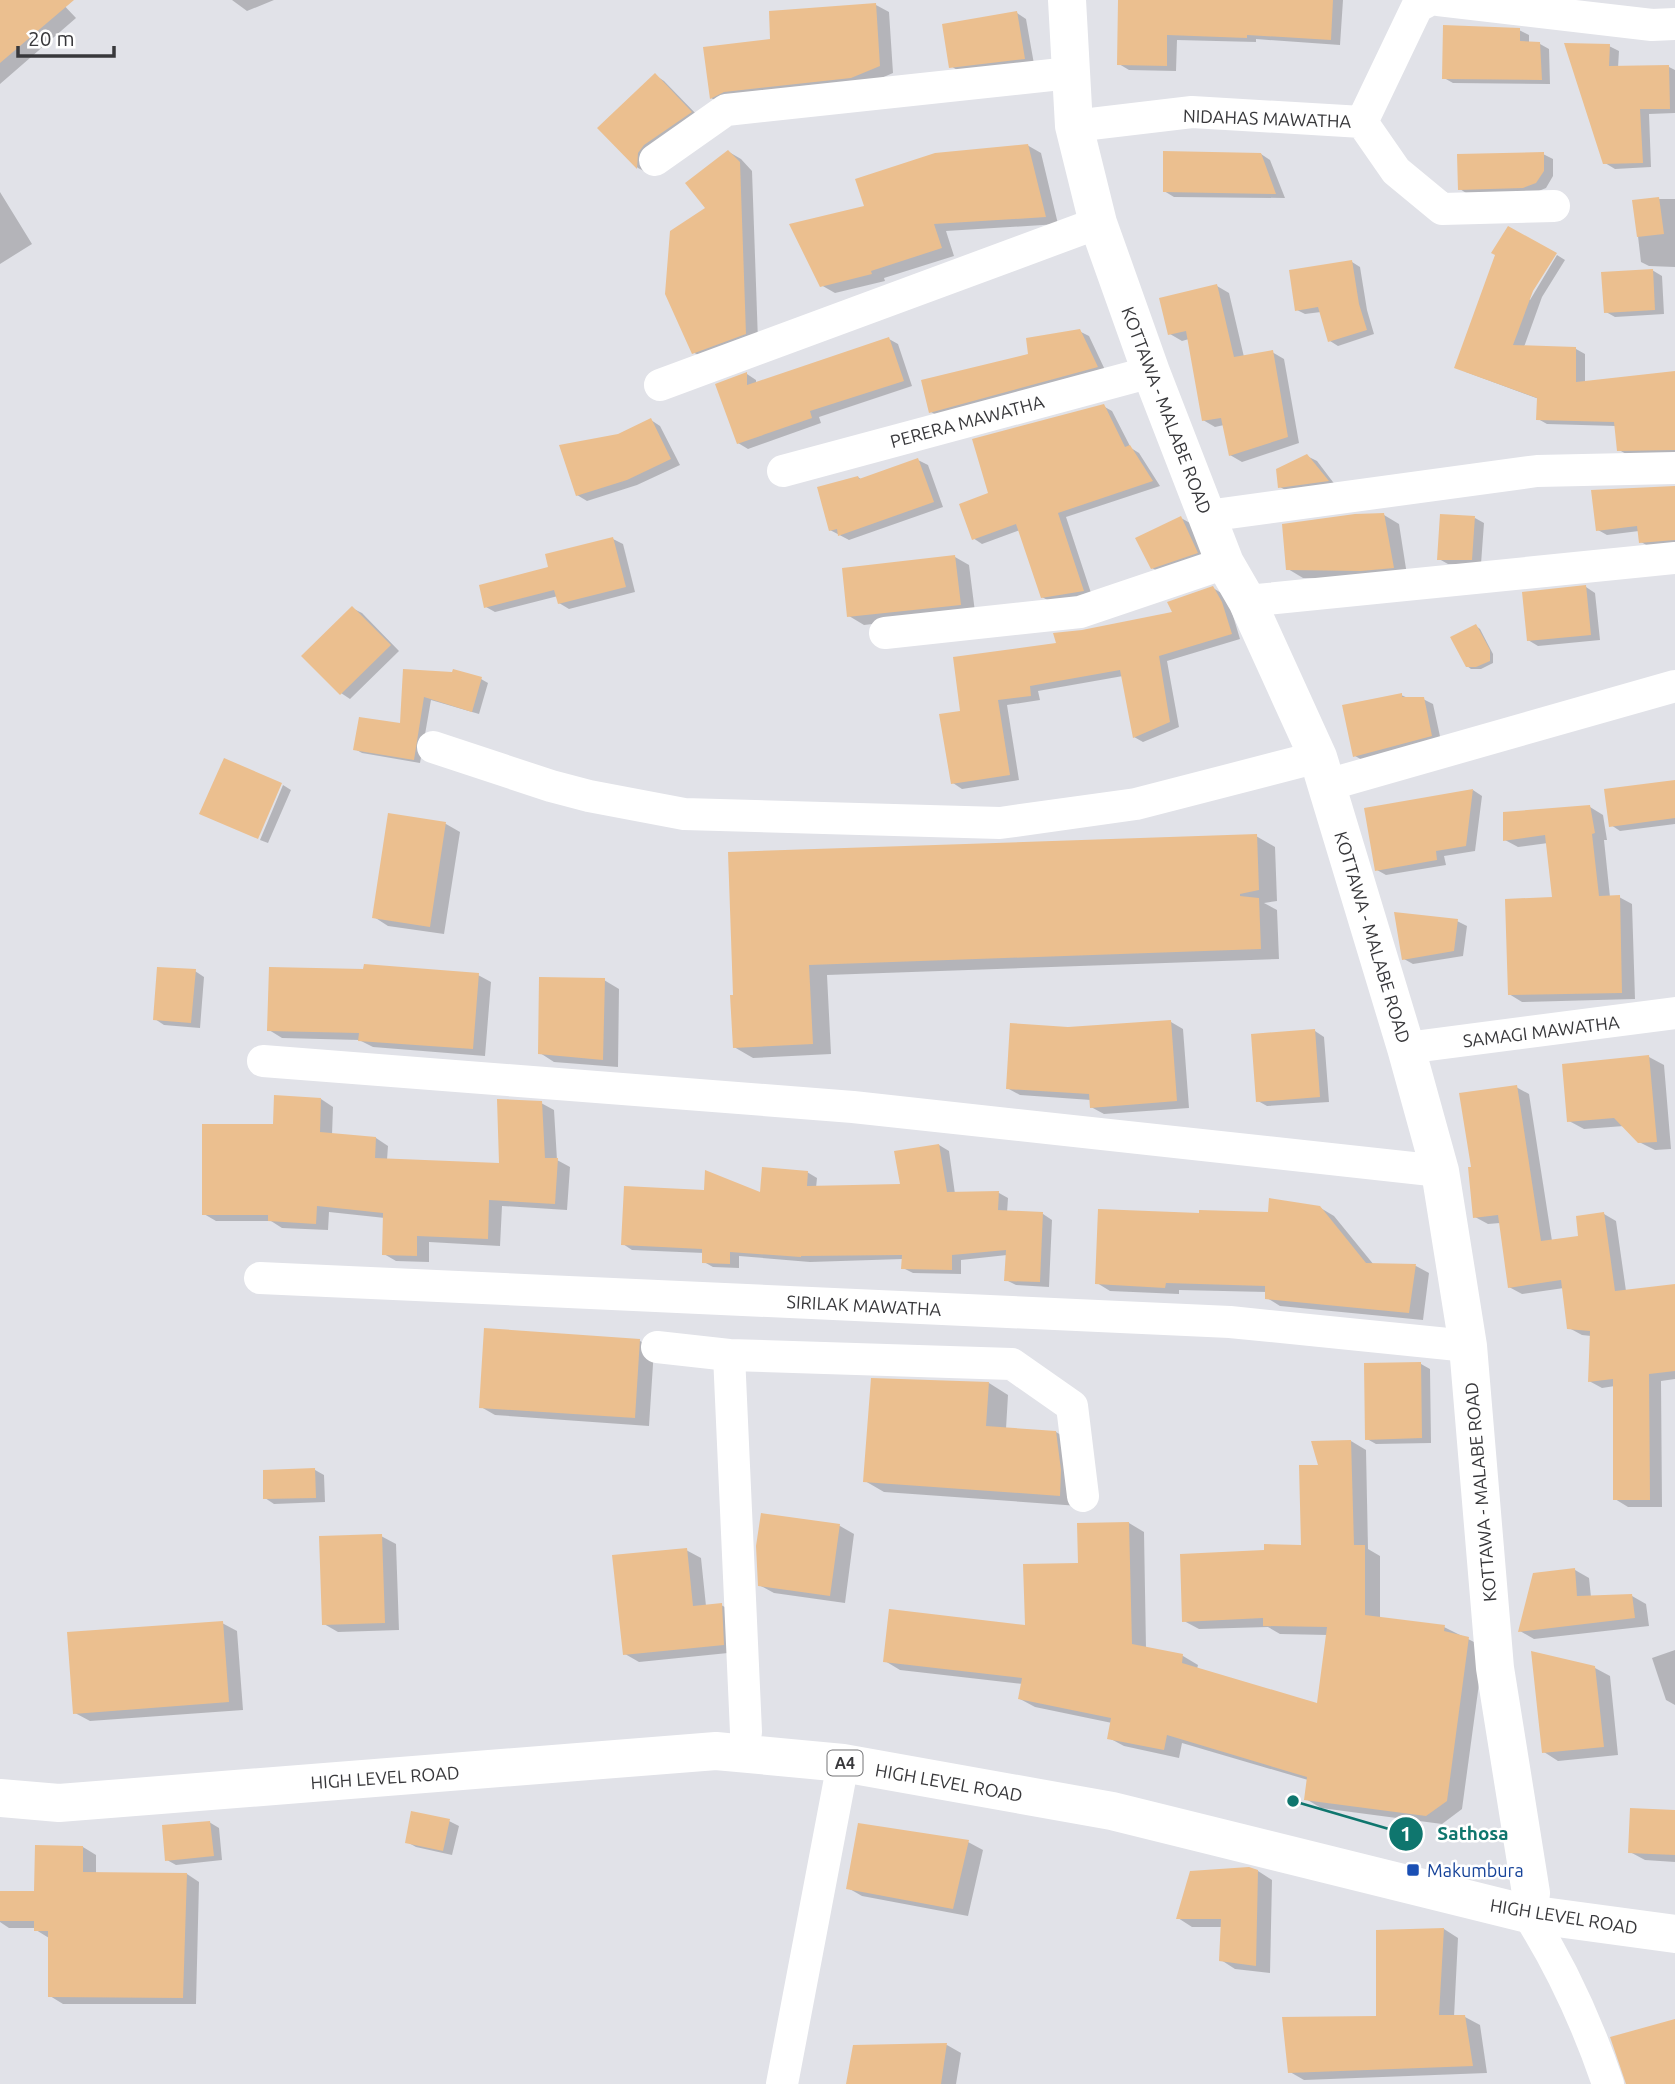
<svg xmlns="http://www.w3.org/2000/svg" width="1675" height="2084" font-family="Ubuntu,sans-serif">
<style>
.shadow{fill:#0003}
.building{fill:#ebbf8f}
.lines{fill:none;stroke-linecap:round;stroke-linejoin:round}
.minor{stroke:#fff;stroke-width:32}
.tertiary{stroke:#fff;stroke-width:38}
.trunk{stroke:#fff;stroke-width:38}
.transit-dot{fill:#1a4fb4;stroke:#fff;stroke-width:2.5}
.labels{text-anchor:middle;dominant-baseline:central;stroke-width:5;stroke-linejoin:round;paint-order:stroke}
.shield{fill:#fff;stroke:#747476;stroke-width:2}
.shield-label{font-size:16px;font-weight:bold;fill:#38383b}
.street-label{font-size:18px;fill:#38383b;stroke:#fff}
.transit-label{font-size:18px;fill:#164399;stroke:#fff;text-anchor:start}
.leader{fill:none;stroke:#0f766e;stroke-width:2.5}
.callout-dot{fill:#0f766e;stroke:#fff;stroke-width:2.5}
.mark-label{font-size:21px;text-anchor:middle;font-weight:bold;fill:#fff}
.callout-label{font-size:19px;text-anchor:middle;font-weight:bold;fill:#0f766e;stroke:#fff;stroke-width:5;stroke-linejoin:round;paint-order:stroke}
</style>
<rect width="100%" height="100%" fill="#e1e2e8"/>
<path class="shadow" d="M0 0H59L76 18 0 84Z
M232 0H274L247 11Z
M1120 0H1343L1340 45 1256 39V42L1177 40 1176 71 1129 70 1119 64Z
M876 5 889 12 893 73 865 85 724 105 711 98 772 40Z
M1017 13 1026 19 1034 64 960 72 951 66Z
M1519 30 1529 35V43L1540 44 1549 49 1550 84 1453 83 1444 78Z
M1609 46 1619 51 1618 68 1669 67 1675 70V113L1649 114 1651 167 1615 169 1605 163Z
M655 75 664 81 700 118 646 172 638 168 600 128Z
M1027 145 1041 153 1058 224 946 231 954 256 884 278 885 281 835 293 821 285 867 208Z
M729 152 741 159 752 171 758 341 706 360 693 352 707 208Z
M1261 154 1270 160 1285 198 1174 197 1164 191Z
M1543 154 1553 159V176L1546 188 1534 193 1469 195 1460 189Z
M0 192 32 244 0 264Z
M1660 199H1675V267L1649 266 1641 262 1634 202Z
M1557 255 1565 260 1542 297 1524 347 1576 349 1585 354V383L1675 373V454L1628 455 1619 450 1616 426 1547 424 1538 419 1539 399 1466 372 1527 298 1530 300Z
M1352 262 1360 267 1367 310 1374 334 1338 346 1330 341 1321 312 1305 314 1297 310Z
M1652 270 1662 276 1664 314 1615 317 1606 312Z
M1217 286 1229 293 1244 357 1272 352 1284 359 1299 443 1242 462 1230 455 1224 425 1215 427 1203 420 1189 339 1182 341 1170 334Z
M1079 331 1089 336 1106 372 940 417 931 412Z
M889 339 898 344 912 386 819 417 821 423 748 449 738 443 747 374 756 380V384Z
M1103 406 1112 411 1131 448 1139 453 1160 486 1066 517 1092 596 1051 602 1042 597 1020 530 982 544 973 538 990 494Z
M651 420 660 426 680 465 637 485 587 501 577 495 619 436Z
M1307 456 1317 461 1336 486 1289 492 1280 487Z
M918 460 928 465 943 507 849 540 830 530 858 477 862 480Z
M1675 488V545L1650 547 1641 542 1639 531 1607 535 1598 530Z
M1384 515 1399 524 1407 575 1377 578H1303L1288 569Z
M1181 518 1190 523 1206 558 1161 573 1152 568Z
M1475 518 1484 523 1481 564H1448L1439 559Z
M613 539 623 544 635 592 569 609 559 603 558 596 495 612 486 607 551 568Z
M955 557 969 565 975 612 864 625 849 616Z
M1586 587 1595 593 1600 640 1538 646 1528 640Z
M1213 588 1223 594 1231 609 1240 639 1167 661 1179 727 1143 742 1134 737 1123 676 1038 691 1040 700 1007 705 1019 780 962 789 953 783 962 712 1058 645 1175 613Z
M352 608 362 613 399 651 350 699 341 693Z
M1476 626 1480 629 1493 654V663L1481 669H1471L1467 666Z
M405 671 481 679 488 683 479 714 431 700 420 763 362 753 355 749 402 725Z
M1401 695 1408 698 1423 699 1433 704 1441 741 1364 761 1355 756Z
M283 785 291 790 268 843 260 840Z
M1675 787V824L1620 831 1611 825Z
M1473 790 1482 796 1475 851 1444 856 1446 865 1386 875 1377 870Z
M1590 807 1603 815 1607 840H1604L1610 897H1619L1632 904 1635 999 1522 1002 1509 994 1554 899 1548 843 1518 847 1505 840Z
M390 815 446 824 460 832 444 934 388 926 374 917Z
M1256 836 1275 847 1277 901 1264 903 1277 910 1279 959 827 975 831 1054 753 1058 734 1047 735 996 730 854Z
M1457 921 1467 926 1463 956 1413 964 1404 959Z
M195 971 204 977 200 1028 164 1025 155 1019Z
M478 975 491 982 485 1056 373 1047 359 1040 282 1038 269 1030Z
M604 980 619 989 618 1067 554 1062 540 1053Z
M1171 1022 1183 1029 1189 1108 1104 1114 1091 1107V1100L1020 1095 1007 1088 1068 1028Z
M1315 1031 1324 1037 1329 1102 1267 1106 1258 1101Z
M1649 1057 1664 1065 1671 1149 1655 1150 1639 1142 1624 1126 1584 1129 1569 1121Z
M1516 1087 1529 1094 1552 1241 1580 1238 1604 1214 1616 1221 1626 1291 1675 1286V1379L1661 1381 1662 1507H1628L1615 1499V1386L1602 1388 1589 1381 1591 1336 1582 1335 1569 1328 1564 1288 1522 1294 1509 1287 1500 1223 1488 1224 1475 1217Z
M321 1099 333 1107 332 1135 376 1138 388 1146 387 1160 501 1165 541 1103 554 1110 557 1160 570 1167 567 1210 502 1206 500 1246 429 1242V1262L396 1261 384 1254 385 1218 329 1212 328 1230 282 1228 271 1221H216L204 1214 274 1126Z
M939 1145 949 1151 955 1194 999 1193 1008 1198 1007 1213 1043 1214 1052 1220 1049 1287 1016 1285 1006 1280 1007 1255 961 1260V1274L913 1273 903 1268V1259L810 1262 739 1256V1268L713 1267 704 1262V1253L632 1250 623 1244 761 1194 807 1172 817 1178 816 1188 902 1186Z
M1319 1207 1334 1216 1374 1265 1416 1266 1429 1273 1423 1320 1280 1306 1267 1298V1292L1179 1290V1294L1110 1291 1097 1283 1200 1214H1270Z
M486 1330 640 1341 654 1349 649 1426 495 1415 481 1407Z
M1421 1364 1430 1369 1431 1443 1376 1444 1367 1439Z
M989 1383 1008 1395 1006 1429 1056 1432 1076 1444 1079 1506 884 1492 865 1481Z
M1351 1441 1366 1450 1368 1549 1380 1556V1618L1444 1627 1484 1647 1462 1809 1442 1824 1321 1808 1306 1799 1308 1780 1182 1743 1179 1758 1124 1746 1109 1738 1112 1723 1035 1707 1020 1699 1023 1684 900 1670 885 1661 1026 1627 1080 1565 1129 1523 1144 1532 1146 1649 1183 1656 1198 1665 1197 1669 1318 1706 1328 1635 1280 1634 1268 1627 1199 1629 1184 1621 1266 1552 1303 1547 1321 1467Z
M315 1470 324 1475 325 1502 274 1504 265 1498Z
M762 1515 840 1526 854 1534 845 1603 774 1593 759 1585Z
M381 1536 396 1544 399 1630 338 1632 324 1624Z
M686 1550 701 1558 706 1606 721 1605 736 1613 738 1652 639 1662 625 1654Z
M1575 1570 1589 1578 1591 1597 1632 1596 1646 1604 1649 1626 1534 1639 1520 1631Z
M222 1623 237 1631 243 1710 90 1721 75 1713Z
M1675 1650V1705L1666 1700 1652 1658Z
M1595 1668 1610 1676 1618 1755 1558 1761 1544 1752Z
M1675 1812V1862L1645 1860 1630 1852Z
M449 1821 459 1826 452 1855 416 1847 407 1842Z
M209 1822 219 1828 222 1860 176 1865 167 1860Z
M968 1842 983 1850 968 1916 862 1896 848 1888Z
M83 1847 96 1855V1874H187L199 1882 196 2004H63L50 1996 49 1938 36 1930V1928H9L0 1922V1892H36Z
M1258 1871 1272 1880 1270 1973 1235 1969 1221 1960 1223 1927H1192L1178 1918Z
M1444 1929 1458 1938 1454 2017H1465L1480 2025 1487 2073 1304 2080 1290 2072 1378 2017Z
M947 2045 961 2053 956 2084H848L854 2046Z"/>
<path class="building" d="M0 0H74L0 63Z
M1118 0H1333L1331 40 1247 35V38L1167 35V66L1117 65Z
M876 3 880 66 851 78 724 92 710 99 703 47 770 39 769 11Z
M1017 11 1025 59 949 68 942 24Z
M1443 25 1520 28V41L1540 42 1542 80 1442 79Z
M1564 43 1610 44 1609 66 1669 65 1670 109H1640L1643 163 1603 164Z
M655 73 692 112 644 145 638 153 637 169 597 128Z
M1028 144 1046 217 934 224 942 248 871 271 872 274 820 287 789 224 864 206 855 179 935 153Z
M728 150 740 162 746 334 692 354 665 294 670 231 705 208 685 183Z
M1163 151 1261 153 1276 194 1163 192Z
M1544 152V171L1536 183 1523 188 1458 190 1457 154Z
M1659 197 1664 234 1637 237 1632 200Z
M1508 226 1557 253 1533 291 1513 345 1576 347V382L1675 371V450L1617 451 1614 422 1536 420 1537 398 1454 368 1495 255 1491 253Z
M1352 260 1359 304 1367 330 1328 342 1318 307 1295 311 1289 270Z
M1653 269 1655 310 1604 313 1601 272Z
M1217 284 1234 357 1273 350 1288 437 1229 456 1221 418 1202 421 1186 331 1168 335 1159 298Z
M1080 329 1098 367 929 413 921 380 1028 354 1026 338Z
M889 337 904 381 810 411 812 418 737 444 715 384 747 372V385Z
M1104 404 1125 447 1130 445 1153 481 1058 513 1084 591 1041 598 1016 524 972 540 959 504 988 493 972 439Z
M651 418 671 459 627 480 576 496 559 445 618 434Z
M1307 454 1329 481 1278 488 1276 469Z
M918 458 934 502 838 536 837 529 829 531 817 487 858 476 859 479Z
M1675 486V540L1639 543 1637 526 1596 531 1591 490Z
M1384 513 1394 568 1361 571 1286 570 1282 524 1355 514Z
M1440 514 1475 516 1472 560H1437Z
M1181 516 1198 553 1151 569 1135 538Z
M613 537 626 587 558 604 554 590 484 608 479 585 548 567 545 554Z
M955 555 961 605 847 617 842 568Z
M1586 585 1591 635 1527 641 1522 592Z
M1213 586 1222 602 1232 634 1159 656 1170 722 1133 738 1120 670 1030 686 1031 696 998 700 1010 775 951 784 939 714 960 711 953 657 1056 643 1053 633 1082 630 1172 612 1167 602Z
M352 606 391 645 340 695 301 656Z
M1476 624 1490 650V661L1476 667H1466L1450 637Z
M403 669 452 672 453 669 482 677 472 712 424 697 414 760 353 750 359 717 400 723Z
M1402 693V697H1424L1432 736 1353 757 1342 705Z
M224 758 282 783 258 839 199 814Z
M1675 780V818L1609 827 1604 789Z
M1473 789 1466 846 1436 851 1437 860 1375 871 1364 808Z
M1590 805 1595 833 1592 834 1599 896 1620 895 1622 993 1508 995 1505 899 1552 897 1545 835 1503 841V812Z
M388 813 446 822 430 927 372 918Z
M1257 834 1259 890 1240 894V896L1259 898 1261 949 809 965 813 1044 733 1048 730 995H733L728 852Z
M1394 912 1458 919 1454 951 1402 960Z
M364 964 479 973 473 1049 358 1041 359 1033 267 1031 269 967 363 969Z
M157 967 196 969 191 1023 153 1020Z
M539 977 605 978 603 1060 538 1054Z
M1171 1020 1177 1101 1090 1108 1089 1094 1006 1089 1010 1023 1068 1027Z
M1315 1029 1320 1097 1256 1102 1251 1034Z
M1649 1055 1657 1142 1638 1143 1614 1118 1567 1122 1562 1064Z
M1517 1085 1541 1241 1578 1236 1576 1216 1604 1212 1615 1291 1675 1284V1371L1649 1374 1650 1500H1613V1379L1588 1382 1590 1331 1567 1329 1561 1280 1508 1288 1498 1215 1473 1218 1468 1167H1471L1459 1093Z
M274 1095 321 1098 320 1132 376 1137 375 1158 499 1163 497 1099 542 1101 545 1158H558L555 1204 489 1200 488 1239 417 1236V1256L382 1255 383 1213 317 1206 316 1224 268 1221V1215H202V1124H273Z
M939 1144 947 1192 999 1191 998 1210 1043 1212 1040 1282 1004 1281 1006 1250 952 1255V1270L901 1269 902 1255 801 1256V1257L730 1252V1264L702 1263V1249L621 1245 624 1186 704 1190 705 1170 760 1192 762 1167 808 1171 807 1186 900 1184 894 1151Z
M1269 1198 1320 1206 1366 1263 1416 1264 1409 1313 1265 1299V1286L1166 1283 1165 1288 1095 1284 1098 1209 1199 1213V1210L1268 1212Z
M484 1328 640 1339 635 1418 479 1408Z
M1421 1362 1422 1438 1365 1440 1364 1363Z
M871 1378 989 1382 986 1426 1056 1431 1061 1470 1060 1496 863 1482Z
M1351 1440 1354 1545H1365V1615L1445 1625 1444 1631 1469 1637 1447 1801 1426 1816 1304 1800 1307 1777 1167 1735 1164 1750 1107 1739 1111 1718 1018 1699 1022 1678 883 1662 889 1609 1025 1625 1023 1564 1078 1563 1077 1523 1129 1522 1132 1644 1183 1654 1182 1663 1317 1703 1327 1627 1263 1626V1618L1182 1622 1180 1554 1264 1550V1544L1301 1545 1299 1465H1318L1311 1441Z
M315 1468 316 1498 263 1499V1470Z
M761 1513 840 1524 830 1596 758 1586 756 1546Z
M382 1534 385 1623 322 1625 319 1536Z
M687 1548 693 1606 722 1603 724 1645 623 1655 612 1555Z
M1575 1568 1577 1596 1632 1594 1635 1618 1518 1632 1533 1573Z
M223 1621 229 1702 73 1714 67 1632Z
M1531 1651 1595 1666 1604 1747 1542 1753Z
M1630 1808 1675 1810V1855L1628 1853Z
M411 1811 450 1819 443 1851 405 1843Z
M210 1821 214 1856 165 1861 162 1825Z
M858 1823 969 1840 953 1909 846 1889Z
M35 1845 83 1846V1872L187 1873 183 1998 48 1997V1931H34V1921H0V1891H34Z
M1249 1867 1258 1870 1256 1966 1219 1961 1221 1919H1176L1190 1871Z
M1444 1928 1439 2015H1465L1473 2066 1288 2073 1282 2017 1376 2016V1930Z
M1675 2019V2084H1626L1610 2037Z
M947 2043 941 2084H846L853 2045Z"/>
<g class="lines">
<path class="minor" d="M1438 0 1652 25 1675 24
M1362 122 1396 171 1442 209 1554 206
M1362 122 1417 7 1430 0
M1074 126 1192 112 1362 122
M655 160 726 110 1070 73
M660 385 1098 223
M783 471 1151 372
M1207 516 1537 471 1675 468
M1247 601 1675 558
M885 633 1080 612 1225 563
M433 747 551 786 589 796 684 814 1000 823 1136 804 1318 757
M1327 785 1675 686
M1406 1048 1675 1013
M263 1061 853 1107 1440 1171
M260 1278 1230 1322 1468 1346
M657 1347 729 1355
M746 1732 729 1355 1012 1364 1072 1406 1083 1496
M1528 1914C1561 1966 1588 2025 1608 2084
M782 2084 843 1763"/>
<path class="tertiary" d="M1067 0 1074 126 1098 223 1151 372 1225 563 1247 601 1318 757 1406 1048 1440 1171 1468 1346 1495 1668 1531 1893 1528 1914"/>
<path class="trunk" d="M0 1798 59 1803 716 1751 843 1763 1112 1811 1528 1914 1675 1934"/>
</g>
<rect class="transit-dot" x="1406" y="1863" width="14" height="14" rx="3.5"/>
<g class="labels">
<rect class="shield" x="827.5" y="1750.5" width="35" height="25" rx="5"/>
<g class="shield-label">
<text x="845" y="1763">A4</text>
</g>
<g class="street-label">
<text transform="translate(1267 118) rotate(2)">NIDAHAS MAWATHA</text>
<text transform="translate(1167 410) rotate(69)">KOTTAWA - MALABE ROAD</text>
<text transform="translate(967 421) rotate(-15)">PERERA MAWATHA</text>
<text transform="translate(1373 937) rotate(73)">KOTTAWA - MALABE ROAD</text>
<text transform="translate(1541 1031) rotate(-7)">SAMAGI MAWATHA</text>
<text transform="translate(864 1305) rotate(3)">SIRILAK MAWATHA</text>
<text transform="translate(1480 1492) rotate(-95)">KOTTAWA - MALABE ROAD</text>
<text transform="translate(385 1777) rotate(-4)">HIGH LEVEL ROAD</text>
<text transform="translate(949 1782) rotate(10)">HIGH LEVEL ROAD</text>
<text transform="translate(1564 1916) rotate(9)">HIGH LEVEL ROAD</text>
</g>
<g class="transit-label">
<text x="1427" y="1870">Makumbura</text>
</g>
</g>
<path class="leader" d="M1293 1801L1406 1834"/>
<g class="callout-dot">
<circle cx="1293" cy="1801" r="7"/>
<circle cx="1406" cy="1834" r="18"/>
</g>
<g class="mark-label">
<text x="1406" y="1841">1</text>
</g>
<g class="callout-label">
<text x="1473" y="1840">Sathosa</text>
</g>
<path d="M18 46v10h96v-10" fill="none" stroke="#38383b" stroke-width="3.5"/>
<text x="28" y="46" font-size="21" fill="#38383b" stroke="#ffffff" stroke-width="5" paint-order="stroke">20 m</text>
</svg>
